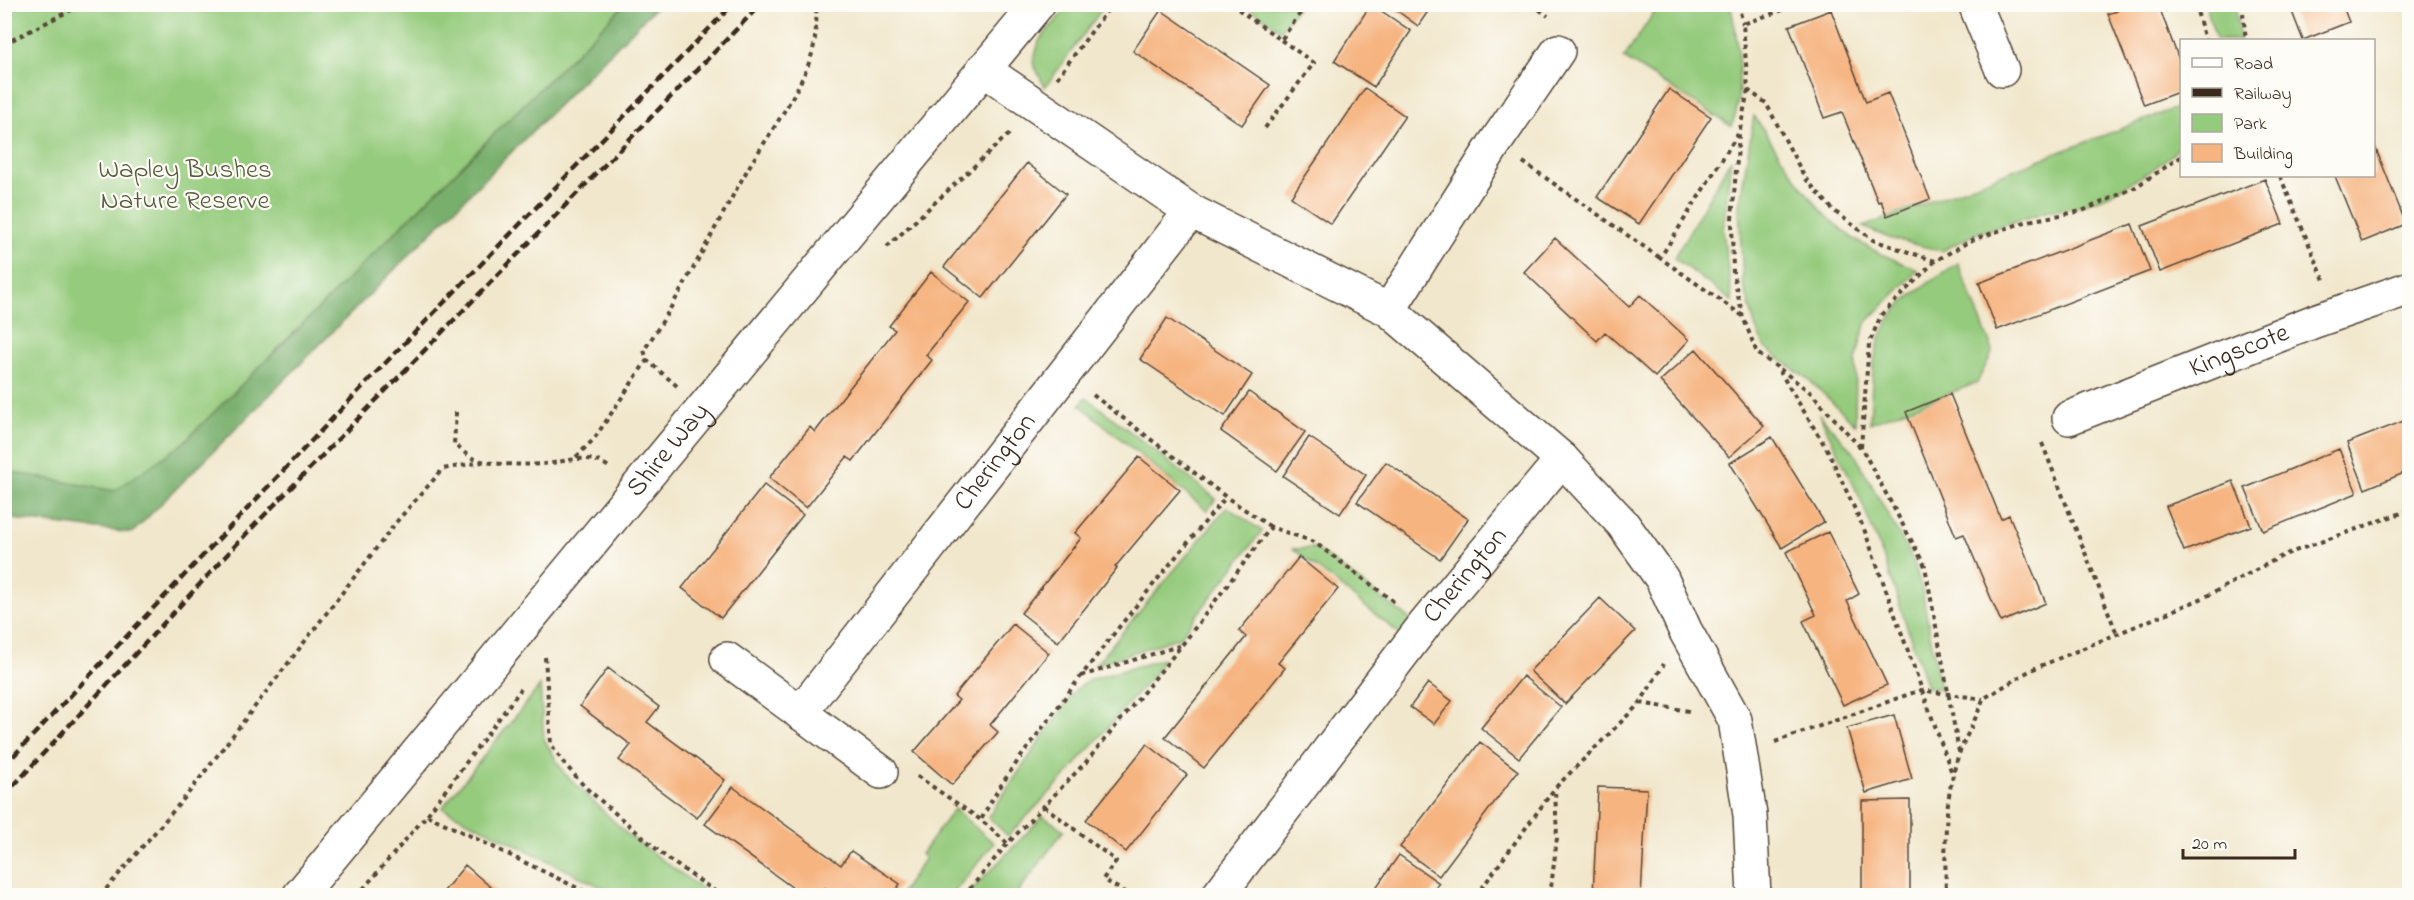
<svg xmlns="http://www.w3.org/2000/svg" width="2414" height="900" font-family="'Indie Flower',sans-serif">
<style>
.green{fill:#95cb7d;stroke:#687a4e;stroke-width:1.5}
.forest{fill:#78af6c;stroke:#5a6c45;stroke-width:1.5}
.building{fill:#f6b480}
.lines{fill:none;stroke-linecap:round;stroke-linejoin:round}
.minor-casing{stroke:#564638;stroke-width:36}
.path{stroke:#564638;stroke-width:4;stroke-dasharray:4.5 4.5;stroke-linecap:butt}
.minor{stroke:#fff;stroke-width:33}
.rail{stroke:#3b2a1e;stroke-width:4.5;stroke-dasharray:9 4.5;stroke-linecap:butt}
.labels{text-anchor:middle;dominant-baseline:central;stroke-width:4.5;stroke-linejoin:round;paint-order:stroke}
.park-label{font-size:27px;fill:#565a3a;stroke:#fdfcf7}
.street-label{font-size:27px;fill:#3b2a1e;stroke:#fdfcf7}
</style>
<rect width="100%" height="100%" fill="#fdfcf7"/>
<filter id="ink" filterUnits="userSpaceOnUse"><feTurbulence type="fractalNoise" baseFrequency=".0167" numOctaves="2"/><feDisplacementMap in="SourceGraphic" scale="12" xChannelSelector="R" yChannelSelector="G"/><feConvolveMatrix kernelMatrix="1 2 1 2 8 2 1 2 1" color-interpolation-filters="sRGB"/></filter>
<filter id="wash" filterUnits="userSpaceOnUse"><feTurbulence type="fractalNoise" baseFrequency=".008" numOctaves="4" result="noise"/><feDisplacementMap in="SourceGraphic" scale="24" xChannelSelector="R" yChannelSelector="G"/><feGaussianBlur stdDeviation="1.35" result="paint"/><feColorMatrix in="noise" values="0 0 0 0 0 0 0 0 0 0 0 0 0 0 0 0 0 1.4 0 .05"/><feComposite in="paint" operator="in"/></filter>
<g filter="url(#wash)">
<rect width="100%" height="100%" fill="#f1e7cc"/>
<path class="green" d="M4 5H624L181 445 115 491 5 471Z
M1069 5H1105L1045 87 1033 63 1039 41Z
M1245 5H1299L1281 30Z
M1659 5H1730C1738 33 1745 100 1731 126L1624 58Z
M2206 5H2236L2239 40H2216Z
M2181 106V142L2173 154 2152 170 2112 194 2077 207 2049 211 1977 233 1942 251 1889 238 1863 227Z
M1754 116C1785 160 1815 218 1864 245 1881 255 1900 262 1918 270L1865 324 1856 360 1855 424 1809 380 1765 348 1755 326 1743 282 1739 207Z
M1731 159 1723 231 1732 301 1674 258Z
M1958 263 1993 351 1977 383 1870 423C1872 392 1870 355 1885 327 1899 299 1933 280 1958 263Z
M1086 397 1216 499 1207 511 1080 405Z
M1819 414 1854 453 1914 562 1922 590 1940 689 1927 687 1886 564 1860 498Z
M1227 507 1262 531 1180 637 1095 665Z
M1315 548 1411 620 1401 635 1293 549Z
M1163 659 1155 673 1063 779 1008 836 988 817 1075 690 1089 680Z
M540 686 544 739 564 773 627 834 710 895H617L442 808Z
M954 809 994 843 952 895H900L925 858 921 854Z
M1043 816 1064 830 1016 895H967Z"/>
<path class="forest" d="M624 5H658L132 533 5 518V471L114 491 181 445Z"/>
<g id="blocks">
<path class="building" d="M1371 4 1411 31 1374 87 1334 61Z
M1388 4H1433L1418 26Z
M2115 4H2158L2181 65V91L2144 105 2108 14 2117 11Z
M2289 4H2342L2349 22 2303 40Z
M1161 10 1270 85 1242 125 1133 51Z
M1831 10 1866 102 1888 93 1930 199 1887 216 1881 201 1878 202 1842 112 1824 118 1789 26Z
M1365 88 1405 116 1331 224 1291 197Z
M1669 89 1711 117 1639 224 1597 197Z
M2374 144 2406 224 2362 242 2335 176H2374Z
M1027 163 1066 194 983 298 944 267Z
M2265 179 2283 224 2160 272 2142 226Z
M2132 224 2150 271 1997 330 1979 283Z
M1555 238 1629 307 1640 295 1689 340 1655 377 1605 332 1597 341 1524 272Z
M931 272 969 302 926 355 932 360 853 461 847 457 806 508 769 478 810 427 815 432 895 330 889 326Z
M1167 318 1252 375 1225 416 1140 359Z
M1696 349 1764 426 1729 457 1660 381Z
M1249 392 1305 432 1277 471 1221 431Z
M1950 394 2001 519 2009 515 2046 603 2001 622 1964 534 1956 537 1906 412Z
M2409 419V471L2365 489 2347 443Z
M1309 437 1366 475 1340 514 1283 476Z
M1772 437 1824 522 1782 548 1730 463Z
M2339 449 2357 493 2263 531 2245 488Z
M1139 457 1180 490 1115 567 1117 568 1058 642 1021 613 1081 538 1075 533Z
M1386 462 1468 519 1440 559 1357 502Z
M2233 481 2251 526 2184 551 2166 506Z
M764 485 803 515 721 618 682 588Z
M1828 532 1859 594 1847 601 1887 685 1843 705 1803 621 1816 615 1786 552Z
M1299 557 1338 589 1278 663 1285 668 1204 768 1165 737 1246 637 1239 631Z
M1600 598 1635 631 1565 704 1530 671Z
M1013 624 1049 653 990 725 998 732 952 785 914 752 959 700 954 696Z
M608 668 659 707 647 722 725 780 697 818 619 760 631 745 580 706Z
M1523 676 1561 707 1519 758 1481 728Z
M1428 683 1452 701 1434 724 1410 707Z
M1894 715 1912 779 1866 793 1847 728Z
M1480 742 1518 771 1439 876 1400 847Z
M1147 744 1187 775 1126 852 1086 820Z
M733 787 841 865 851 851 900 884 892 896H837L825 888 819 896H804L705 824Z
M1598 787 1647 789 1641 896H1593Z
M1910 800V896H1862V801Z
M1399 855 1439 883 1430 896H1370Z
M465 865 501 896H440Z"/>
</g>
</g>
<g filter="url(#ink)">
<use href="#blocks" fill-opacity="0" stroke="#564638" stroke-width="1.5"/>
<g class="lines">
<g class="minor-casing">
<g id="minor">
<path d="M1975 4 2002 70"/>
<path d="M983 69 1191 211 1389 310 1562 459 1622 523 1662 579 1685 630 1735 720 1750 815 1754 896"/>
<path d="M1389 310 1493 146 1558 51"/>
<path id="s1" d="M2069 418 2315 321 2410 288"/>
<path d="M727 659 881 772"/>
<path id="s2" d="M800 713 1191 211"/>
<path id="s3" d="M299 896 1038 4"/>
<path id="s4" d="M1218 896 1425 624 1562 459"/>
</g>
</g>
<path class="path" d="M1231 4 1281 40 1307 4
M1532 4 1548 16
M1738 4 1743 24
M1800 4 1743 24 1748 90 1766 103 1805 178 1834 211 1873 240 1935 261 1972 240 2028 221 2082 211 2134 188 2182 156
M2195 4 2205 40
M2242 4 2246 40
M4 44 83 4
M1057 78 1112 4
M1748 90 1739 134 1732 219 1733 274 1743 317 1757 353 1777 367 1828 451 1864 529 1953 776
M1265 128 1314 63 1281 40
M1738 134 1660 258 1743 316
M1523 162 1660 258
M2280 176 2325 282
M887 247 1011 132
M1935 261 1881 315 1869 344 1861 447 1925 566 1959 752
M1780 369 1811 393 1860 447
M677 386 647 360 644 350C683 292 714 228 749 167 769 134 804 86 813 50 816 35 817 20 816 4
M1093 395 1226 497 1271 527
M456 412 454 444C463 451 470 459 481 461 496 465 526 465 542 464 565 463 587 451 609 467
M2042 443 2117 634
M576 457 594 439 647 360
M545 657 551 744 563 762 585 787 668 859 722 896
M1081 676 1182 645
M1640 703 1689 711
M1775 742 1921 690 1983 699
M917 776 981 820
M1044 806 1116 861 1103 879 1131 896
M427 815 594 896
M1007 843 981 820C1000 782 1027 749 1052 715 1107 640 1166 568 1226 497
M100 896 187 795 398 520 443 469 482 462
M357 896 427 815 521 689
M964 896 1007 844 1088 760 1182 645 1271 527 1314 542 1397 604
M1476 896 1555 788 1640 703 1664 664
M1550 896 1557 838 1555 789
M1946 896C1945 848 1943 800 1959 754 1966 735 1977 718 1983 699L2031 670 2203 598 2284 555 2410 510"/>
<use href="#minor" class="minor"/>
<path class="rail" d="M4 766 368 381 733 4
M4 796 247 533 761 4"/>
</g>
</g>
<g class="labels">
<g class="park-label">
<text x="185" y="170">Wapley Bushes<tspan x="185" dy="31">Nature Reserve</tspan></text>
</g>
<g class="street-label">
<text stroke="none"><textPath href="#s1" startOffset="183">Kingscote</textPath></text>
<text stroke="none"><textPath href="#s3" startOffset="579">Shire Way</textPath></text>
<text stroke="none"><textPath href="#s2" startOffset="318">Cherington</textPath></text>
<text stroke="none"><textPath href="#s4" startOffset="405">Cherington</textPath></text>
</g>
</g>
<rect width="2414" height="900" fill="none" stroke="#fdfcf7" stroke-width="24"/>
<rect x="2180" y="39" width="195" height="138" fill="#fdfcf7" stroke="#afa8a0" stroke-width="1.5"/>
<rect x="2192" y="58" width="30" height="9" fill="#ffffff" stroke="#afa8a0" stroke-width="1.5"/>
<text x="2234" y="69" font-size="18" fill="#3b2a1e">Road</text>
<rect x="2192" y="88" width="30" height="9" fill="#3b2a1e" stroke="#afa8a0" stroke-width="1.5"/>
<text x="2234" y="99" font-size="18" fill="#3b2a1e">Railway</text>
<rect x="2192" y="114" width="30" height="18" fill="#95cb7d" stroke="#afa8a0" stroke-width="1.5"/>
<text x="2234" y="129" font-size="18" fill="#3b2a1e">Park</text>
<rect x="2192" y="144" width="30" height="18" fill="#f6b480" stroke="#afa8a0" stroke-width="1.5"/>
<text x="2234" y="159" font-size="18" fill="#3b2a1e">Building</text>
<path d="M2183 849v9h112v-9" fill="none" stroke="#3b2a1e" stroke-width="3"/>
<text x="2192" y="849" font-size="18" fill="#3b2a1e" stroke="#fdfcf7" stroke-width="4.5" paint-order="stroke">20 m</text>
</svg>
